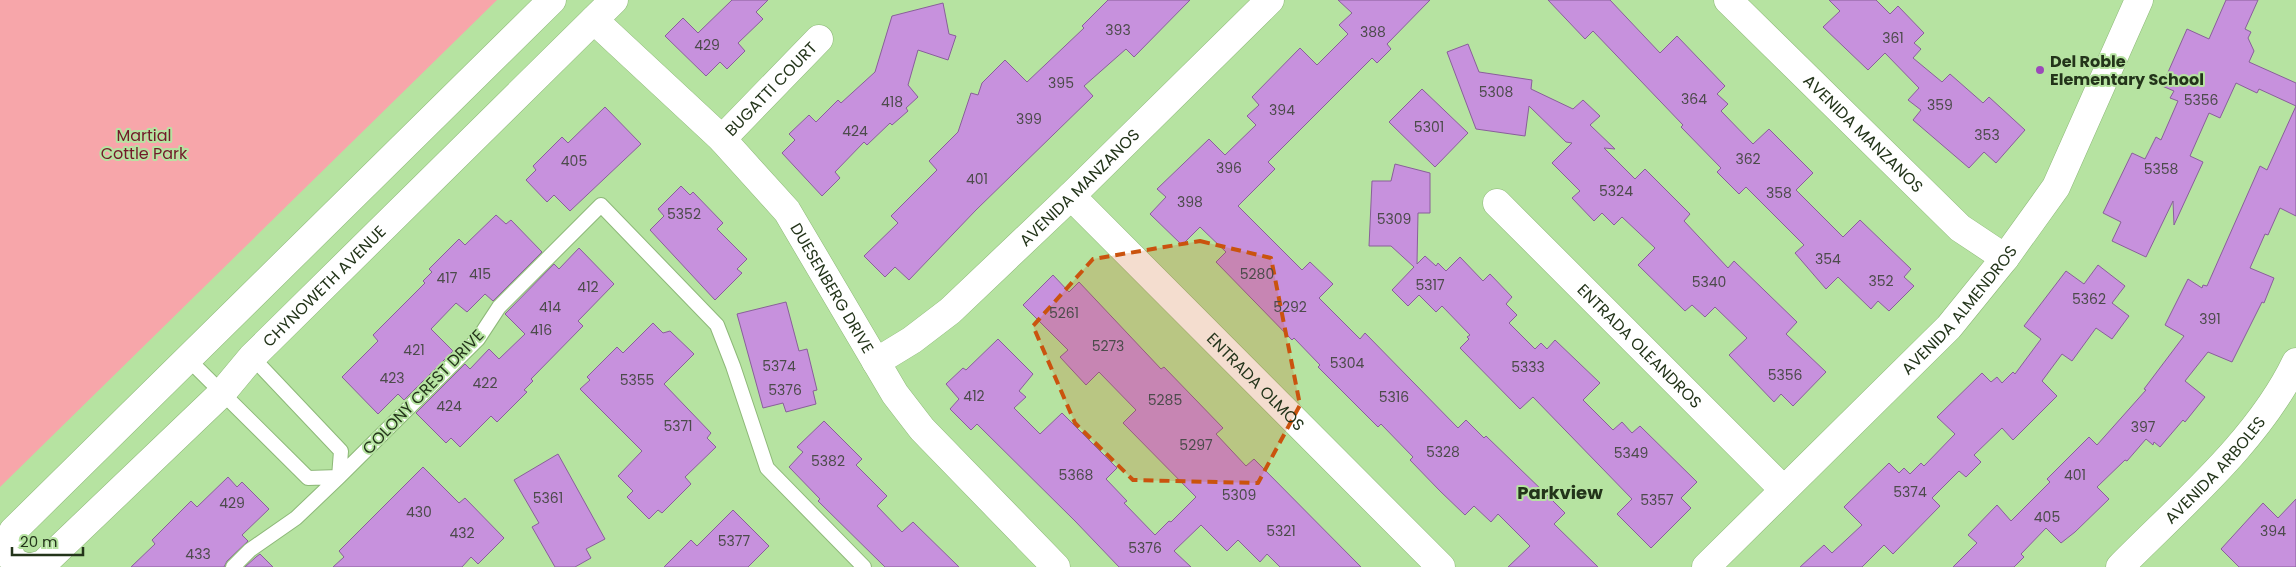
<svg xmlns="http://www.w3.org/2000/svg" width="2296" height="567" font-family="Poppins,sans-serif">
<style>
.green{fill:#f7a6aa}
.building{fill:#c791dd;stroke:#895f9a}
.lines{fill:none;stroke-linecap:round;stroke-linejoin:round}
.lane-casing{stroke:#8db878;stroke-width:16}
.street-casing{stroke:#8db878;stroke-width:29}
.lane{stroke:#fff;stroke-width:14}
.street{stroke:#fff;stroke-width:28}
.marked{fill:#ca530e;fill-opacity:0.2;stroke:#ca530e;stroke-width:4;stroke-dasharray:10 6;stroke-linejoin:round}
.poi-dot{fill:#9b4ab9;stroke:#b6e3a1;stroke-width:2}
.labels{text-anchor:middle;dominant-baseline:central;stroke-width:4;stroke-linejoin:round;paint-order:stroke}
.number-label{font-size:14px;fill:#4c4b4b}
.poi-label{font-size:16px;font-weight:bold;fill:#23341a;stroke:#b6e3a1;text-anchor:start}
.street-label{font-size:16px;fill:#23341a;stroke:#b6e3a1}
.park-label{font-size:16px;fill:#721a29;stroke:#b6e3a1}
.neighbourhood-label{font-size:18px;font-weight:bold;fill:#23341a;stroke:#b6e3a1}
</style>
<rect width="100%" height="100%" fill="#b6e3a1"/>
<path class="green" d="M0 0H497L0 487Z"/>
<path class="building" d="M732 0H768L756 12 763 19 738 43 745 51 727 69 720 62 706 76 665 36 683 18 698 33Z
M1108 0H1190L1134 57 1126 49 1084 86 1093 96 976 210 909 280 895 267 885 277 864 256 898 223 891 216 937 170 929 161 958 132 971 93 978 95 982 83 1005 60 1027 82 1084 28 1082 26Z
M1338 0H1430L1387 44 1391 49 1377 63 1372 58 1268 162 1275 169 1238 206 1302 270 1310 262 1333 284 1319 298 1360 339 1365 333 1458 428 1466 420 1484 438 1486 436 1547 495 1565 513 1554 524 1598 567H1508L1530 546 1498 514 1491 522 1474 506 1465 515 1440 491 1410 460 1413 457 1381 424 1378 427 1318 367 1320 365 1294 338 1292 340 1216 262 1226 252 1200 227 1182 245 1150 214 1166 197 1157 189 1209 139 1225 155 1256 125 1247 116 1259 105 1252 97 1300 48 1317 65 1348 34 1339 25 1352 13Z
M1548 0H1610L1660 53 1677 36 1725 86 1717 94 1728 104 1721 111 1753 144 1769 129 1813 173 1796 190 1843 237 1860 220 1911 269 1904 277 1914 286 1889 311 1878 301 1871 309 1838 277 1826 289 1795 253 1804 245 1746 187 1739 194 1717 172 1721 168 1681 127 1683 125 1593 31 1585 39Z
M1829 0H1876L1890 14 1898 6 1924 33 1914 43 1921 49 1913 58 1942 82 1950 74 1983 103 1989 97 2025 130 1996 163 1984 152 1969 168 1913 120 1921 110 1908 100 1919 88 1885 53 1868 70 1823 27 1840 11Z
M2226 0H2258L2245 29 2251 32 2248 38 2254 51 2249 62 2296 83V216L2280 208 2268 235 2265 234 2250 268 2274 278 2264 303 2262 302 2232 362 2208 352 2185 381 2205 397 2185 422 2183 420 2160 447 2154 442 2153 445 2146 439 2127 461 2125 460 2097 487 2109 499 2075 532 2061 543 2046 528 2021 554 2024 557 2014 567H1953L1977 543 1968 535 1997 505 2011 521 2050 482 2047 479 2089 437 2097 445 2146 390 2144 389 2184 336 2165 325 2188 279 2202 288 2203 285 2207 286 2260 166 2267 170 2296 106 2259 89 2257 93 2236 83 2220 118 2209 113 2190 156 2203 162 2174 225 2173 201 2146 257 2112 241 2121 222 2103 213 2132 153 2145 159 2156 137 2161 140 2178 101 2170 98 2174 91 2162 86 2187 29 2209 39Z
M943 3 949 34 956 36 948 60 918 50 908 85 918 97 906 108 908 111 892 125 890 123 867 145 864 142 835 172 840 178 822 196 782 153 795 140 789 134 809 115 816 122 838 100 841 103 875 72 892 16Z
M1468 44 1479 72 1532 80 1531 89 1573 109 1583 100 1600 116 1590 125 1615 149 1604 148 1635 179 1645 169 1690 214 1684 221 1728 268 1734 261 1797 322 1786 334 1826 372 1793 406 1781 394 1774 402 1729 355 1747 338 1715 307 1705 317 1692 305 1685 311 1638 265 1655 248 1622 217 1614 225 1602 213 1594 221 1572 198 1580 191 1552 163 1572 143 1566 142 1529 106 1525 136 1476 129 1447 52Z
M1422 89 1468 133 1435 167 1389 122Z
M605 107 641 144 570 211 554 195 547 202 526 180 536 170 533 166 562 137 568 143Z
M1395 164 1430 173V213H1418L1417 264 1425 256 1436 266 1438 263 1446 271 1460 257 1483 281 1490 274 1512 297 1506 304 1517 315 1509 323 1535 349 1541 343 1547 349 1555 340 1600 383 1583 400 1613 430 1622 422 1632 433 1640 426 1697 482 1681 498 1691 508 1651 548 1617 514 1632 499 1533 397 1520 409 1460 348 1469 339 1467 337 1470 335 1442 306 1436 312 1419 295 1408 306 1392 290 1414 267 1391 246H1369L1370 225 1372 181H1391Z
M681 186 690 195 693 192 723 223 717 229 747 259 737 269 742 273 715 300 650 230 664 216 658 209Z
M496 215 506 224 511 220 542 252 493 301 485 294 467 312 456 303 431 329 453 351 404 400 398 394 378 414 342 377 378 341 373 335 425 283 423 281 432 272 429 269 459 239 465 245Z
M579 248 614 284 578 321 583 326 531 379 533 381 524 390 527 392 497 422 491 416 460 447 451 438 446 443 416 413 465 364 470 369 489 349 499 359 525 334 505 314 554 264 559 269Z
M2098 265 2125 286 2112 303 2129 316 2112 339 2096 328 2072 361 2062 354 2042 381 2057 396 2013 440 2002 428 1974 455 1981 462 1966 477 1959 471 1932 498 1940 506 1893 554 1884 545 1862 567H1800L1824 545 1832 553 1862 525 1844 507 1889 463 1899 473 1904 468 1910 474 1921 463 1924 466 1955 434 1937 417 1982 373 1991 382 1997 377 2002 383 2013 372 2015 374 2041 339 2024 326 2066 271 2084 284Z
M1053 275 1069 292 1079 282 1161 369 1164 367 1223 428 1216 434 1246 466 1254 459 1361 567H1280L1267 554 1260 562 1238 540 1227 551 1201 525 1174 551 1191 567H1119L1075 521 977 424 971 430 950 409 959 399 946 384 963 368 966 370 998 339 1033 374 1019 391 1026 397 1014 408 1040 434 1062 413 1117 468 1106 479 1127 501 1124 503 1155 535 1169 521 1171 522 1196 497 1123 423 1136 410 1099 372 1086 385 1060 357 1068 350 1023 305Z
M786 302 799 351 807 349 817 390 813 391 816 404 786 412 783 403 763 408 737 314Z
M653 323 663 333 670 331 694 354 664 384 711 433 707 438 716 447 685 477 691 484 662 513 658 510 649 519 627 497 633 491 618 476 642 451 580 389 590 380 587 377 617 347 623 353Z
M824 421 862 459 856 465 887 496 877 506 902 532 913 522 959 567H885L818 501 820 499 789 467 803 452 797 447Z
M558 454 605 539 586 549 591 558 575 567H555L532 527 539 523 514 480Z
M423 467 459 503 465 498 504 538 478 564 471 557 462 567H333L344 557 339 551Z
M228 477 237 487 242 482 269 509 242 535 248 541 227 561 224 567H131L155 544 152 540 191 501 197 507Z
M2296 499V567H2239L2221 549 2263 503 2278 518Z
M733 510 769 546 748 567H664L691 540 697 546Z
M260 554 273 567H245L256 557Z"/>
<g class="lines">
<g class="lane-casing">
<path id="lane" d="M188 359 308 478 339 477 341 451 252 357
M233 567 250 550 296 518 339 477 478 339 499 307 601 205 717 325 733 366 767 468 864 567"/>
</g>
<g class="street-casing">
<g id="street">
<path id="s1" d="M1728 0 1960 228 2005 258"/>
<path id="s2" d="M594 20 722 139 787 211 895 394 922 429 1056 567"/>
<path id="s3" d="M722 139 819 39"/>
<path id="s4" d="M1071 196 1441 567"/>
<path id="s5" d="M1497 203 1783 489"/>
<path id="s6" d="M876 362 912 340 950 311 1071 196 1270 0"/>
<path d="M28 567C6 563 7 548 13 531L552 0"/>
<path id="s7" d="M33 567 43 564 222 393 252 357 614 0"/>
<path id="s8" d="M1706 567 1949 327 2005 258 2056 187 2139 0"/>
<path id="s9" d="M2120 567C2180 506 2259 440 2296 362"/>
</g>
</g>
<use href="#lane" class="lane"/>
<use href="#street" class="street"/>
</g>
<path class="marked" d="M1200 241 1271 258 1300 405 1258 483 1133 480 1075 423 1033 326 1093 259Z"/>
<circle class="poi-dot" cx="2040" cy="70" r="5"/>
<g class="labels">
<g class="number-label">
<text x="1118" y="30">393</text>
<text x="1373" y="32">388</text>
<text x="1893" y="38">361</text>
<text x="707" y="45">429</text>
<text x="1061" y="83">395</text>
<text x="1496" y="92">5308</text>
<text x="1694" y="99">364</text>
<text x="2201" y="100">5356</text>
<text x="892" y="102">418</text>
<text x="1940" y="105">359</text>
<text x="1282" y="110">394</text>
<text x="1029" y="119">399</text>
<text x="1429" y="127">5301</text>
<text x="855" y="131">424</text>
<text x="1987" y="135">353</text>
<text x="1748" y="159">362</text>
<text x="574" y="161">405</text>
<text x="1229" y="168">396</text>
<text x="2161" y="169">5358</text>
<text x="977" y="179">401</text>
<text x="1616" y="191">5324</text>
<text x="1779" y="193">358</text>
<text x="1190" y="202">398</text>
<text x="684" y="214">5352</text>
<text x="1394" y="219">5309</text>
<text x="1828" y="259">354</text>
<text x="480" y="274">415</text>
<text x="1257" y="274">5280</text>
<text x="447" y="278">417</text>
<text x="1881" y="281">352</text>
<text x="1709" y="282">5340</text>
<text x="1430" y="285">5317</text>
<text x="588" y="287">412</text>
<text x="2089" y="299">5362</text>
<text x="550" y="307">414</text>
<text x="1290" y="307">5292</text>
<text x="1064" y="313">5261</text>
<text x="2210" y="319">391</text>
<text x="541" y="330">416</text>
<text x="1108" y="346">5273</text>
<text x="414" y="350">421</text>
<text x="1347" y="363">5304</text>
<text x="779" y="366">5374</text>
<text x="1528" y="367">5333</text>
<text x="1785" y="375">5356</text>
<text x="392" y="378">423</text>
<text x="637" y="380">5355</text>
<text x="485" y="383">422</text>
<text x="785" y="390">5376</text>
<text x="974" y="396">412</text>
<text x="1394" y="397">5316</text>
<text x="1165" y="400">5285</text>
<text x="449" y="406">424</text>
<text x="678" y="426">5371</text>
<text x="2143" y="427">397</text>
<text x="1196" y="445">5297</text>
<text x="1443" y="452">5328</text>
<text x="1631" y="453">5349</text>
<text x="828" y="461">5382</text>
<text x="1076" y="475">5368</text>
<text x="2075" y="475">401</text>
<text x="1910" y="492">5374</text>
<text x="1239" y="495">5309</text>
<text x="548" y="498">5361</text>
<text x="1657" y="500">5357</text>
<text x="232" y="503">429</text>
<text x="419" y="512">430</text>
<text x="2047" y="517">405</text>
<text x="1281" y="531">5321</text>
<text x="2273" y="531">394</text>
<text x="462" y="533">432</text>
<text x="734" y="541">5377</text>
<text x="1145" y="548">5376</text>
<text x="198" y="554">433</text>
</g>
<g class="poi-label">
<text x="2050" y="61">Del Roble<tspan x="2050" dy="18">Elementary School</tspan></text>
</g>
<g class="street-label">
<text stroke="none"><textPath href="#s3" startOffset="70">BUGATTI COURT</textPath></text>
<text stroke="none"><textPath href="#s1" startOffset="190">AVENIDA MANZANOS</textPath></text>
<text stroke="none"><textPath href="#s6" startOffset="269">AVENIDA MANZANOS</textPath></text>
<text stroke="none"><textPath href="#s7" startOffset="406">CHYNOWETH AVENUE</textPath></text>
<text stroke="none"><textPath href="#s2" startOffset="361">DUESENBERG DRIVE</textPath></text>
<text stroke="none"><textPath href="#s8" startOffset="361">AVENIDA ALMENDROS</textPath></text>
<text stroke="none"><textPath href="#s5" startOffset="202">ENTRADA OLEANDROS</textPath></text>
<text stroke="none"><textPath href="#s4" startOffset="262">ENTRADA OLMOS</textPath></text>
<text transform="translate(423 392) rotate(-46)">COLONY CREST DRIVE</text>
<text stroke="none"><textPath href="#s9" startOffset="136">AVENIDA ARBOLES</textPath></text>
</g>
<g class="park-label">
<text x="144" y="135">Martial<tspan x="144" dy="18">Cottle Park</tspan></text>
</g>
<g class="neighbourhood-label">
<text x="1560" y="492">Parkview</text>
</g>
</g>
<path d="M12 547v8h71v-8" fill="none" stroke="#23341a" stroke-width="2.5"/>
<text x="20" y="547" font-size="15" fill="#23341a" stroke="#b6e3a1" stroke-width="4" paint-order="stroke">20 m</text>
</svg>
